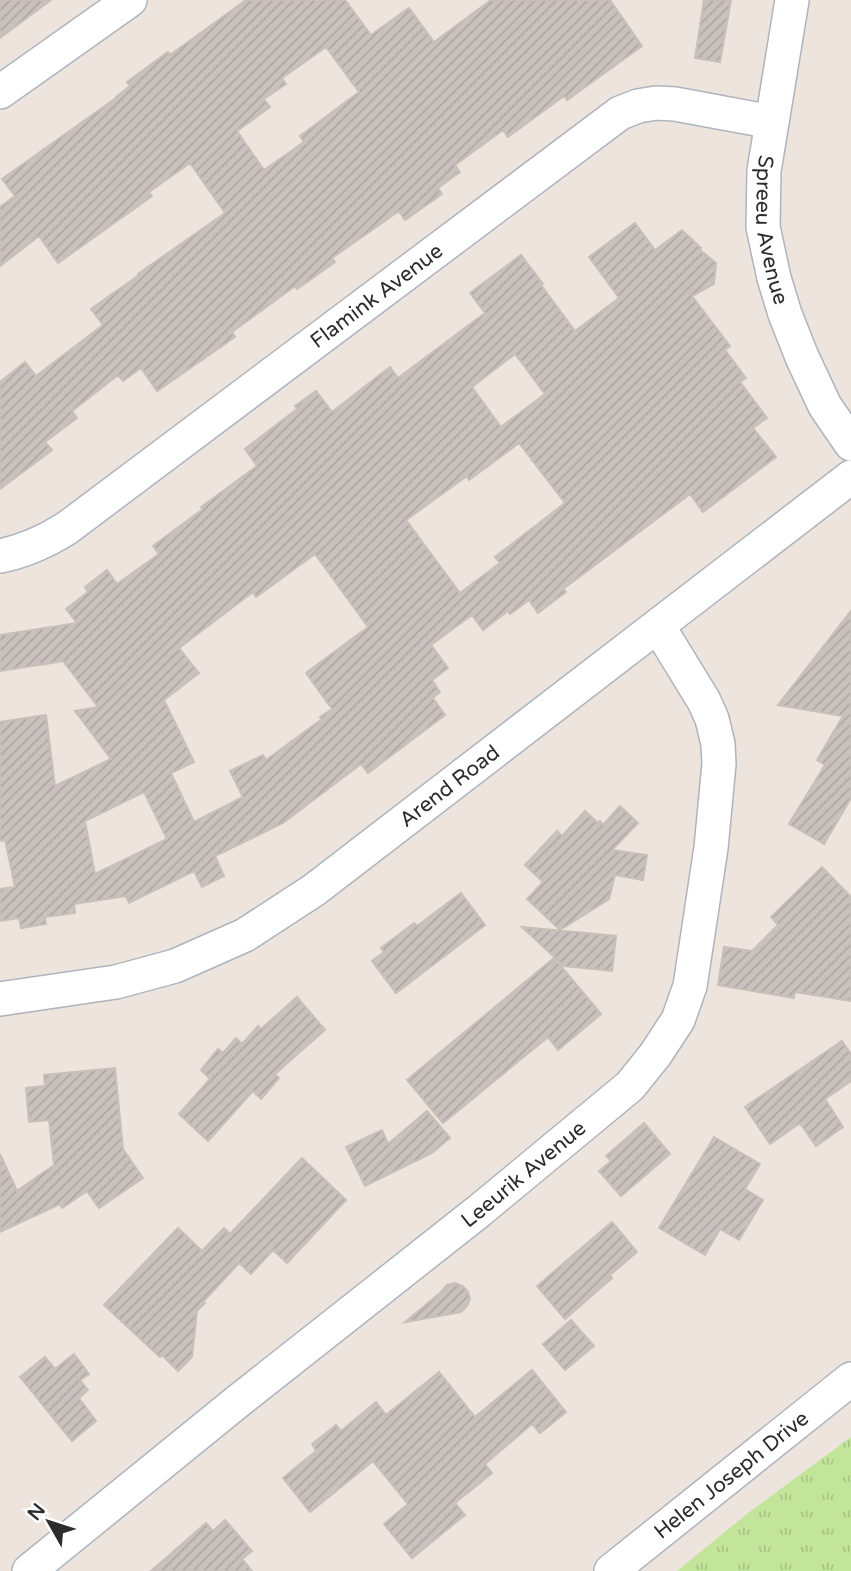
<svg xmlns="http://www.w3.org/2000/svg" width="851" height="1571" font-family="'Varela Round',sans-serif">
<style>
.grass{fill:url(#grass-tufts)}
.building{fill:url(#building-hatch);stroke:#c9bfb7;stroke-width:2;fill-rule:evenodd}
.lines{fill:none;stroke-linecap:round;stroke-linejoin:round}
.minor-casing{stroke:#aeb4bc;stroke-width:36}
.minor{stroke:#fff;stroke-width:33}
.labels{text-anchor:middle;dominant-baseline:central;stroke-width:7;stroke-linejoin:round;paint-order:stroke}
.street-label{font-size:21px;fill:#2c2c2c;stroke:#fff}
</style>
<defs>
<pattern id="grass-tufts" width="24" height="20" patternUnits="userSpaceOnUse" patternTransform="scale(1.75)"><rect width="24" height="20" fill="#c2e599"/><path d="M3 7l-1-3M5 7V3M7 7l1-3M15 17l-1-3M17 17v-4M19 17l1-3" fill="none" stroke="#a7c584"/></pattern>
<pattern id="building-hatch" width="6" height="6" patternUnits="userSpaceOnUse" patternTransform="scale(1.75)"><rect width="6" height="6" fill="#c9c1bd"/><path d="M-1 1l2-2M0 6l6-6M5 7l2-2" fill="none" stroke="#ada6a3"/></pattern>
</defs>
<rect width="100%" height="100%" fill="#eee4de"/>
<path class="grass" d="M851 1437V1571H677L748 1513Z"/>
<path class="building" d="M0 0H51L0 38Z
M246 0H345L371 35 409 8 434 42 491 0H610L642 46 567 100 564 96 508 137 503 130 455 165 460 172 438 188 442 194 405 220 399 211 332 258 335 262 297 289 295 286 232 332 235 337 157 391 141 368 123 381 118 375 72 411 77 418 45 442 52 450 0 489V382L25 362 36 376 103 325 91 309 139 275 138 274 225 213 190 163 149 192 152 196 58 263 39 236 0 266V207L15 196 2 179 116 98V97L130 86 127 82 168 52 170 55ZM326 47 359 92 300 136 304 142 264 170 237 131 270 107 264 99 286 84 282 78Z
M704 0H731L720 62 695 58Z
M635 223 655 250 682 230 701 248 700 250 716 263 714 284 692 296 730 346 725 350 746 378 740 382 767 418 753 428 776 457 703 512 690 494 563 589 566 592 538 613 529 600 510 614 508 611 483 630 472 615 431 645 448 668 432 680 440 692 433 698 445 715 368 773 361 764 283 823 215 856 224 876 202 887 194 871 129 903 126 896 74 904 75 913 45 917 46 924 21 928 19 918 0 921V889L15 887 5 840 0 841V722L46 715 55 786 111 759 75 711 98 707 63 661 41 665 39 662V665L0 671V635L77 623 66 609 88 592 85 587 107 570 117 584 159 554 153 546 203 509 201 507 257 466 245 449 297 409 295 406 316 391 332 412 390 367 398 378 485 313 470 293 521 255 543 284 541 285 575 331 619 298 589 257ZM515 354 545 394 501 427 472 387ZM519 443 565 503 495 557 500 563 460 593 406 520 467 476 469 480ZM315 554 368 627 306 673 332 709 320 717 322 719 266 760 263 755 230 771 243 797 194 822 171 773 194 762 164 700 199 673 179 648 253 592 256 597ZM144 792 167 839 95 874 85 821Z
M851 611V798L824 844 789 824 825 765 817 760 843 716 778 705Z
M620 806 638 823 612 850 647 855 643 880 615 875 609 899 560 930 527 899 543 882 525 865 557 831 562 836 585 811 598 823 600 821 603 825Z
M822 867 851 897V1001L795 992 794 998 718 985 724 947 752 951 778 925 771 917Z
M461 893 485 925 396 993 372 961 384 952 381 948 414 923 417 926Z
M522 927 616 936 612 971 564 966Z
M554 958 601 1014 558 1050 548 1037 443 1123 407 1080Z
M297 997 325 1030 275 1074 279 1078 261 1099 253 1091 208 1141 179 1114 210 1079 201 1070 218 1049 223 1053 236 1038 242 1044 258 1026 261 1029Z
M842 1041 851 1054V1081L825 1099 843 1127 816 1146 800 1123 770 1144 745 1107Z
M115 1068 123 1149 143 1178 99 1208 87 1191 62 1208 60 1204 0 1232V1154L17 1191 54 1165 49 1120 29 1122 26 1088 45 1086 44 1075Z
M427 1111 450 1138 432 1153 365 1186 346 1147 382 1130 388 1144Z
M644 1123 670 1154 621 1196 599 1171 611 1161 606 1156Z
M714 1137 760 1164 745 1189 763 1200 739 1240 720 1229 705 1255 659 1228Z
M302 1158 346 1200 287 1263 273 1250 251 1274 239 1263 203 1302 205 1303 197 1311 192 1357 178 1371 162 1355 160 1357 104 1305 178 1228 202 1251 224 1228 230 1234Z
M612 1222 637 1252 610 1275 612 1278 565 1319 537 1286Z
M455 1283 463 1286 468 1292 470 1299 467 1306 461 1312 405 1322 441 1292 447 1285Z
M571 1320 594 1346 565 1370 543 1344Z
M74 1354 89 1374 80 1380 88 1390 79 1398 96 1421 72 1441 20 1377 45 1357 55 1369Z
M532 1370 566 1412 540 1433 532 1424 485 1464 492 1473 455 1503 465 1515 412 1558 384 1524 408 1504 373 1461 310 1512 283 1478 316 1451 312 1444 336 1425 341 1431 376 1402 386 1415 439 1372 475 1417Z
M225 1520 252 1551 242 1559 252 1571H151L206 1523 213 1531Z"/>
<g class="lines">
<g class="minor-casing">
<g id="minor">
<path id="s1" d="M792 0 764 171 763 227 774 278 785 314 802 357 825 406 851 444"/>
<path d="M0 92 130 0"/>
<path id="s2" d="M0 556C25 551 45 542 67 528L620 113 638 106 656 103 675 104 772 122"/>
<path id="s3" d="M0 999 116 982 175 966 245 935 314 890 851 477"/>
<path id="s4" d="M29 1571 237 1402 479 1211 630 1086 655 1055 678 1020 690 986 711 848 719 764 718 744 712 719 704 701 658 626"/>
<path id="s5" d="M611 1571 851 1379"/>
</g>
</g>
<use href="#minor" class="minor"/>
</g>
<g class="labels">
<g class="street-label">
<text stroke="none"><textPath href="#s1" startOffset="233">Spreeu Avenue</textPath></text>
<text stroke="none"><textPath href="#s2" startOffset="460">Flamink Avenue</textPath></text>
<text stroke="none"><textPath href="#s3" startOffset="508">Arend Road</textPath></text>
<text stroke="none"><textPath href="#s4" startOffset="634">Leeurik Avenue</textPath></text>
<text stroke="none"><textPath href="#s5" startOffset="154">Helen Joseph Drive</textPath></text>
</g>
</g>
<g transform="translate(49 1522) rotate(309)" stroke="#ffffff" stroke-width="5" paint-order="stroke">
<path d="M0-5L12 26L0 18L-12 26Z" fill="#2c2c2c"/>
<text y="-10" font-size="19" font-weight="bold" text-anchor="middle" fill="#2c2c2c">N</text>
</g>
</svg>
